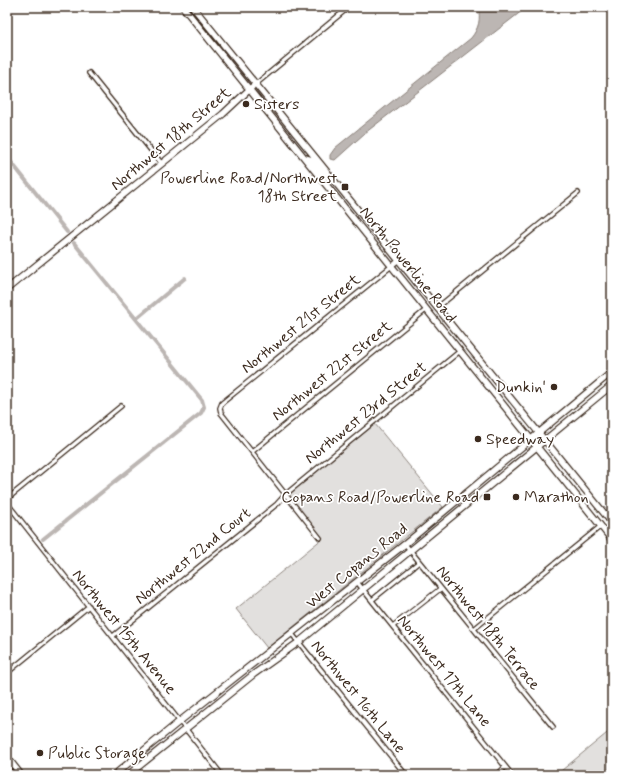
<svg xmlns="http://www.w3.org/2000/svg" width="619" height="782" font-family="Mynerve,sans-serif">
<style>
.green{fill:#e2e0de;stroke:#8e857e}
.water{fill:#bcb6b3;stroke:#887e77}
.lines{fill:none;stroke-linecap:round;stroke-linejoin:round}
.canal{stroke:#bcb6b3;stroke-width:4}
.street-casing{stroke:#3b2a1e;stroke-width:6}
.secondary-casing{stroke:#3b2a1e;stroke-width:8}
.street{stroke:#fff;stroke-width:3.5}
.secondary{stroke:#fff;stroke-width:5.5}
.poi-dot{fill:#3b2a1e;stroke:#fff;stroke-width:1.5}
.labels{text-anchor:middle;dominant-baseline:central;stroke-width:3.5;stroke-linejoin:round;paint-order:stroke}
.poi-label{font-size:16px;fill:#3b2a1e;stroke:#fff;text-anchor:start}
.street-label{font-size:16px;fill:#3b2a1e;stroke:#fff}
</style>
<rect width="100%" height="100%" fill="#fff"/>
<filter id="ink" filterUnits="userSpaceOnUse"><feTurbulence type="fractalNoise" baseFrequency=".025" numOctaves="2"/><feDisplacementMap in="SourceGraphic" scale="8" xChannelSelector="R" yChannelSelector="G"/><feConvolveMatrix kernelMatrix="1 2 1 2 8 2 1 2 1" color-interpolation-filters="sRGB"/></filter>
<g filter="url(#ink)">
<path class="green" d="M375 424 443 507 267 648 236 609 323 538 288 495Z
M612 729V775H556Z"/>
<path class="water" d="M478 7H527L365 133 335 160 330 159V155L335 148 400 95 471 38C479 28 481 19 478 7Z"/>
<g class="lines">
<path class="canal" d="M7 157 67 232
M136 319 185 278
M43 539 201 413 204 407 202 400 74 243"/>
<g class="street-casing">
<path id="street" d="M89 73 162 164
M256 84 349 7
M438 307 578 193
M253 451 427 309
M7 499 121 406
M7 503 222 775
M320 538 221 413 220 408 222 403 399 260
M405 544 553 727
M357 582 512 775
M372 600 419 562
M393 626 440 589
M474 629 601 526
M292 634 406 775
M113 636 277 504 286 494 460 351
M7 673 89 606
M497 775 505 767"/>
</g>
<g class="secondary-casing">
<path id="secondary" d="M183 7 612 540
M193 7 612 523
M306 158 312 160 325 176 332 178
M7 289 223 114 252 87
M7 757 21 775
M7 771 10 775
M114 775 180 721 405 544 612 372
M128 775 254 674 299 642 612 385"/>
</g>
<use href="#street" class="street"/>
<use href="#secondary" class="secondary"/>
</g>
</g>
<g class="poi-dot">
<circle cx="246" cy="104" r="4"/>
<rect x="341" y="183" width="8" height="8" rx="2"/>
<circle cx="554" cy="387" r="4"/>
<circle cx="478" cy="439" r="4"/>
<rect x="483" y="493" width="8" height="8" rx="2"/>
<circle cx="516" cy="497" r="4"/>
<circle cx="40" cy="753" r="4"/>
</g>
<g class="labels">
<g class="poi-label">
<text x="254" y="104">Sisters</text>
<text x="337" y="178" text-anchor="end">Powerline Road/Northwest<tspan x="337" dy="18">18th Street</tspan></text>
<text x="546" y="387" text-anchor="end">Dunkin'</text>
<text x="486" y="439">Speedway</text>
<text x="479" y="497" text-anchor="end">Copans Road/Powerline Road</text>
<text x="524" y="497">Marathon</text>
<text x="48" y="753">Public Storage</text>
</g>
<g class="street-label">
<text transform="translate(171 139) rotate(-40)">Northwest 18th Street</text>
<text transform="translate(408 265) rotate(51)">North Powerline Road</text>
<text transform="translate(301 324) rotate(-39)">Northwest 21st Street</text>
<text transform="translate(332 371) rotate(-39)">Northwest 22st Street</text>
<text transform="translate(366 413) rotate(-39)">Northwest 23rd Street</text>
<text transform="translate(193 556) rotate(-39)">Northwest 22nd Court</text>
<text transform="translate(357 566) rotate(-39)">West Copans Road</text>
<text transform="translate(488 628) rotate(51)">Northwest 18th Terrace</text>
<text transform="translate(124 632) rotate(51)">Northwest 15th Avenue</text>
<text transform="translate(444 671) rotate(51)">Northwest 17th Lane</text>
<text transform="translate(358 697) rotate(51)">Northwest 16th Lane</text>
</g>
</g>
<rect width="619" height="782" fill="none" stroke="#fff" stroke-width="24"/>
<rect x="12" y="12" width="595" height="758" fill="none" stroke="#3b2a1e" stroke-width="1.5" filter="url(#ink)"/>
</svg>
